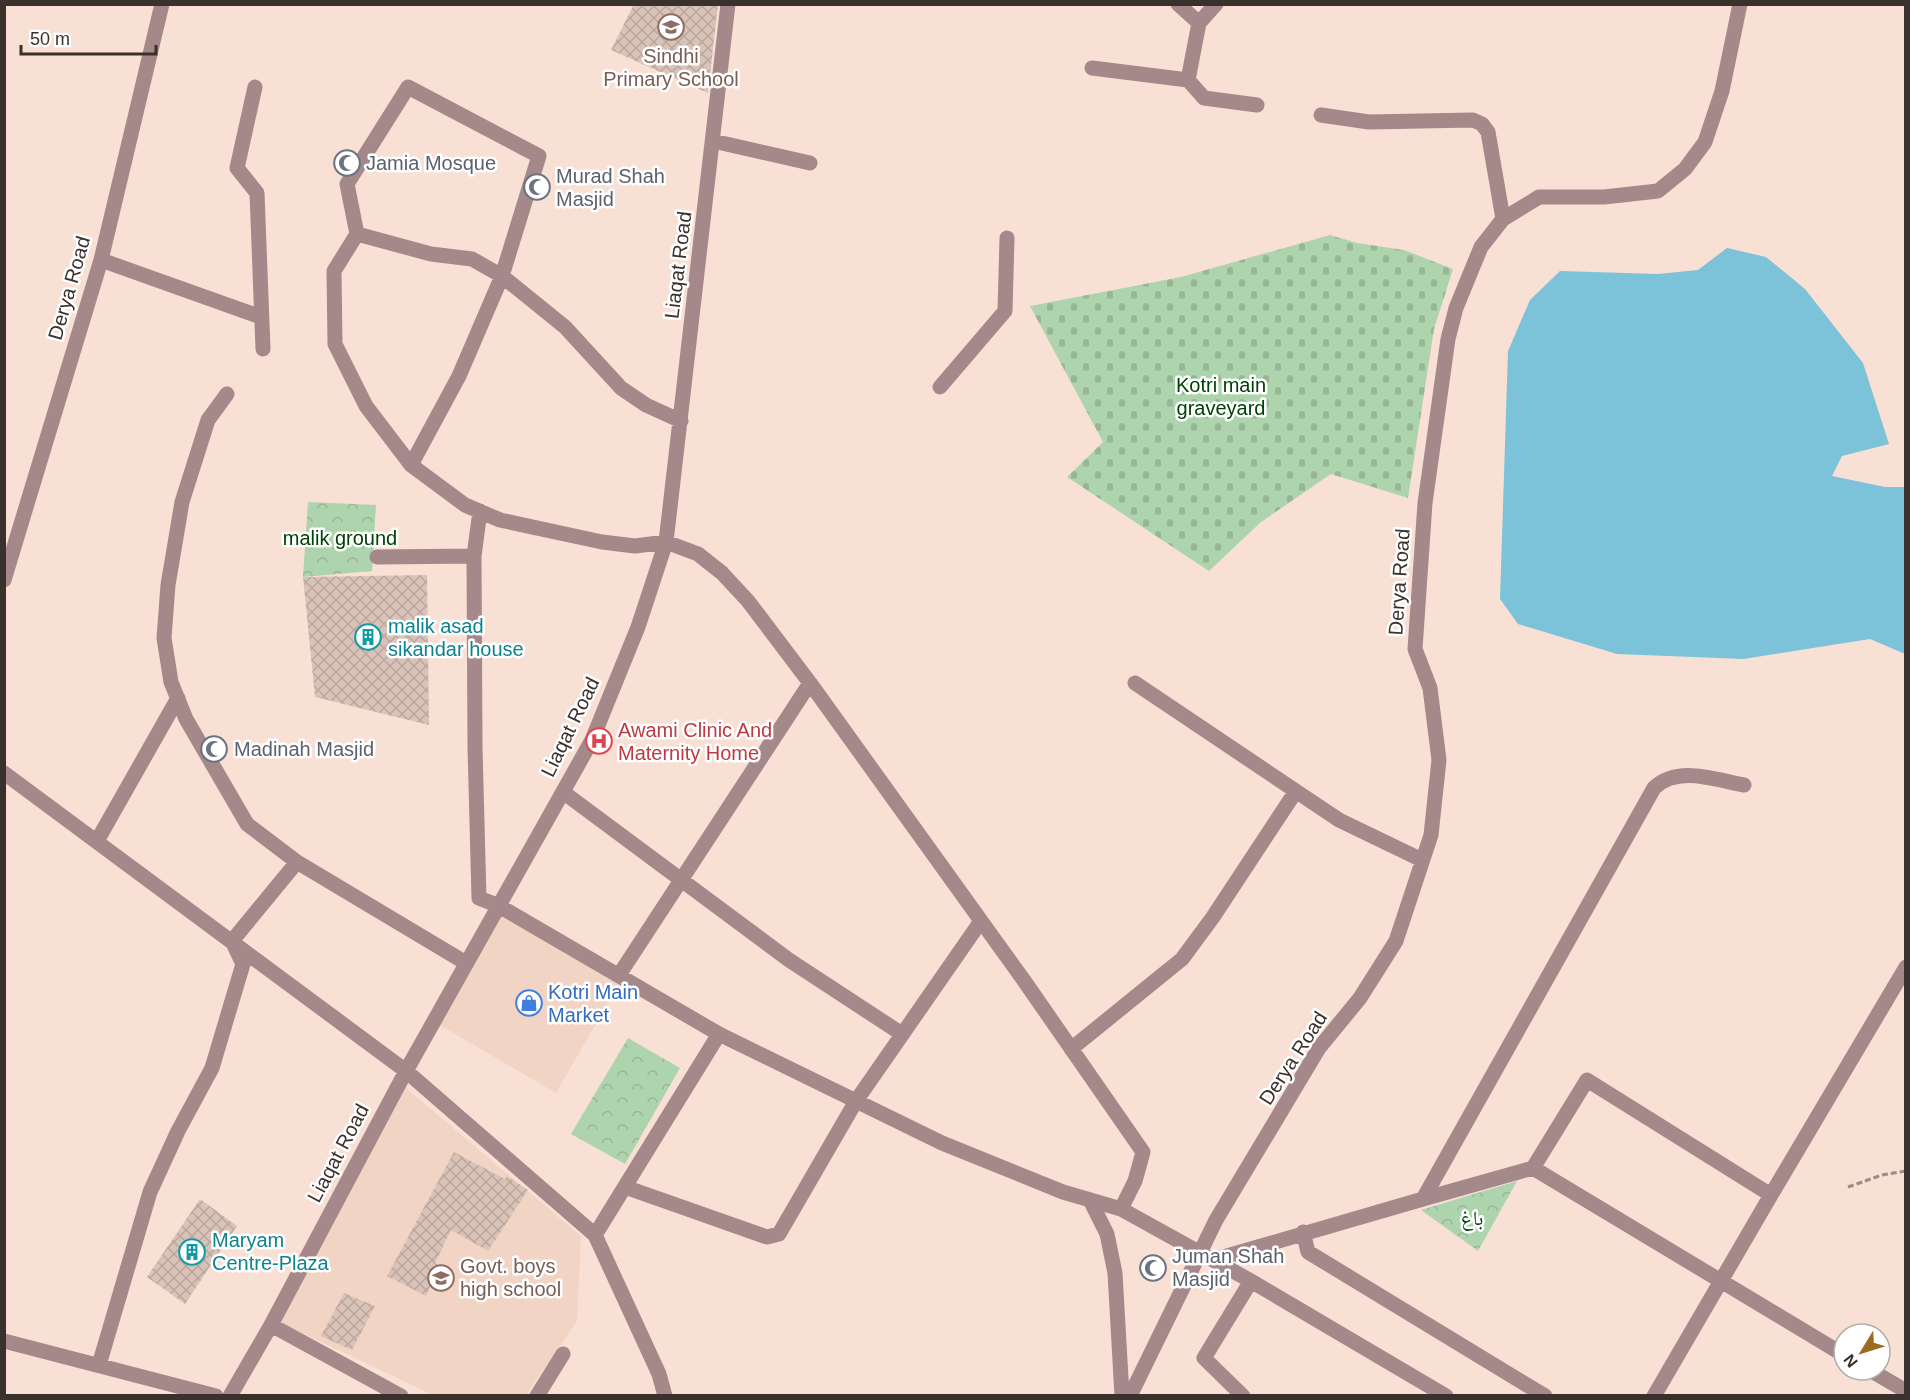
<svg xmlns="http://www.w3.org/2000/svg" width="1910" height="1400" font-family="Helvetica,'Noto Naskh Arabic',sans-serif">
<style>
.built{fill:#f2d4c5}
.cemetery{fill:url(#cemetery-stones)}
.park{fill:url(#park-crowns)}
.water{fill:#7cc2d8}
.building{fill:url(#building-cross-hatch)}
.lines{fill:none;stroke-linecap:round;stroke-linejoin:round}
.path{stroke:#9d8c84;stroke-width:3;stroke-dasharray:6 3;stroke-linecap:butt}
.minor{stroke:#a4888a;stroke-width:15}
.labels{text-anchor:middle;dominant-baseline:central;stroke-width:5;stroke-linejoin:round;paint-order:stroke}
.education-label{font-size:20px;fill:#785e54;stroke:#fff}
.worship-label{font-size:20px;fill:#5b616d;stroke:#fff;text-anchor:start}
.street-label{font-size:20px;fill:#3a312d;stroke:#fff}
.park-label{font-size:20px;fill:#004105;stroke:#fff}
.culture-label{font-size:20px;fill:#0d838f;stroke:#fff;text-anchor:start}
.health-label{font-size:20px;fill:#be3a42;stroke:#fff;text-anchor:start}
.shop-label{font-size:20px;fill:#366cbe;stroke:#fff;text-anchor:start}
</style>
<defs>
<pattern id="cemetery-stones" width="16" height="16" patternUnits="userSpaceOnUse" patternTransform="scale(1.5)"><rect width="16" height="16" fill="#aed4ad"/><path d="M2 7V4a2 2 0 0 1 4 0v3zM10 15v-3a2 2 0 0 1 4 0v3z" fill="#96b695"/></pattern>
<pattern id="park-crowns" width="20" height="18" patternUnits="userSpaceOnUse" patternTransform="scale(1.5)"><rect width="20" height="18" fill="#aed4ad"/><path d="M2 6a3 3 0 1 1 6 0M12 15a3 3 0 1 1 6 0" fill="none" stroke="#96b695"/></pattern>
<pattern id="building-cross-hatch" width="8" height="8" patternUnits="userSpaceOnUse" patternTransform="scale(1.5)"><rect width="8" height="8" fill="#d9c2b8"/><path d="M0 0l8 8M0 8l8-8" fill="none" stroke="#bba79e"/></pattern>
</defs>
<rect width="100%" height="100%" fill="#f8e0d5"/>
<path class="built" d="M500 913 620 982 556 1093 438 1024Z
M406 1088 581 1236 577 1321 526 1395H433L279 1322Z"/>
<path class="cemetery" d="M1330 235 1357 243 1404 250 1453 269 1434 329 1408 498 1331 474 1261 522 1209 571 1067 477 1103 442 1030 306 1181 277Z"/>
<path class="park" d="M308 502 376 505 372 571 303 577Z
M628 1038 680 1068 625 1164 571 1134Z
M1517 1181 1478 1251 1421 1210Z"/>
<path class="water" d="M1727 248 1766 257 1805 289 1863 363 1889 444 1842 456 1832 476 1885 487H1905V654L1870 639 1743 659 1617 654 1518 624 1500 599 1508 351 1530 300 1560 271 1658 274 1698 270Z"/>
<path class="building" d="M634 4H718L708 93 611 50Z
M427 575 429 725 315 697 303 577Z
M454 1152 505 1179 507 1176 528 1190 488 1251 451 1230 435 1263 440 1266 426 1296 387 1276Z
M200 1199 237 1226 185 1304 147 1277Z
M344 1293 375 1306 352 1350 321 1336Z"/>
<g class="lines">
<path class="path" d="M1848 1187 1882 1175 1906 1171"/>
<path class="minor" d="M1178 4 1199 23
M1092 68 1188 80 1204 98 1257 105
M1188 80 1199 23 1216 4
M255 87 237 168 257 193 263 349
M1321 115 1369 122 1473 120 1482 124 1488 132 1503 219
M713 141 810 163
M357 234 431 254 472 259 502 276 565 327 621 388 646 405 681 421
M101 260 261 317
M940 387 1005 311 1007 238
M227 394 208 420 182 502 168 585 164 638 171 682 186 719 247 824 297 862
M411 465 459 376 502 276 539 156 408 87 347 184 357 234 334 271 335 344 366 406 411 465 465 505 500 520 602 542 635 546 666 542 698 554 722 573 748 601 810 683 1025 982 1143 1152 1135 1181 1121 1209
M480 511 474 556 475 747 479 898 499 906 719 1034 942 1143 1063 1192 1121 1209 1251 1281 1446 1396
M377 557 474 556
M4 580 101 260 162 4
M1135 683 1339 820 1422 860
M4 773 406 1071 595 1235 659 1374 665 1396
M563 792 789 960 902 1034
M97 841 178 698
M619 975 810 683
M1071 1049 1182 959 1213 917 1296 791
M1533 1168 1844 1355
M625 1187 767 1237 779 1234 856 1101 981 921
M1771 1195 1906 967
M1423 1199 1533 1168 1587 1080 1771 1195 1654 1396
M1090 1200 1107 1234 1115 1273 1122 1396
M1303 1232 1308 1252 1545 1396
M595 1235 719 1034
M1213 1260 1423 1199 1654 788C1678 765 1715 780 1744 785
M271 1325 401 1396
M4 1341 216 1396
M99 1365 150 1192 178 1131 212 1068 243 964 232 941 297 862 466 963
M1870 1370 1906 1391
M230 1396 271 1325 406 1071 592 740 638 627 666 542 728 4
M537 1396 563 1354
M1130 1396 1216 1220 1319 1048 1360 998 1396 941 1431 835 1439 760 1430 688 1415 649 1425 503 1448 339 1456 308 1481 247 1503 219 1539 197H1604L1658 191 1685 169 1705 142 1722 91 1740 4
M1243 1396 1204 1358 1251 1281"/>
</g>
<defs>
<g id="school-ring" transform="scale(1.35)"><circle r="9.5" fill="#fff" stroke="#8d6e63" stroke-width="1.5"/><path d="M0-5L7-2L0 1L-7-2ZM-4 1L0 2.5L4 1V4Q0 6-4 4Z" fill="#8d6e63"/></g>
<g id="mosque-ring" transform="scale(1.35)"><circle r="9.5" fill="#fff" stroke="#6b7280" stroke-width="1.5"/><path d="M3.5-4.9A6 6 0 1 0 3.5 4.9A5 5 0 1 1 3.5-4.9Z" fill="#6b7280"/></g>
<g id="building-ring" transform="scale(1.35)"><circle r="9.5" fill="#fff" stroke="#0f9aa8" stroke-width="1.5"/><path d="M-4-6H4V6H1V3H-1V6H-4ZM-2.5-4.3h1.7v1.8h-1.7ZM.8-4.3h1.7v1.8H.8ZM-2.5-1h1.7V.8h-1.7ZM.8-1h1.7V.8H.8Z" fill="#0f9aa8"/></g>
<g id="hospital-ring" transform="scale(1.35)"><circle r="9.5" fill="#fff" stroke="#e0444e" stroke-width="1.5"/><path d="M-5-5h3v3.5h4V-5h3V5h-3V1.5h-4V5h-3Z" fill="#e0444e"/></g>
<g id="shop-ring" transform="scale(1.35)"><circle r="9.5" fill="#fff" stroke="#3f7fe0" stroke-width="1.5"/><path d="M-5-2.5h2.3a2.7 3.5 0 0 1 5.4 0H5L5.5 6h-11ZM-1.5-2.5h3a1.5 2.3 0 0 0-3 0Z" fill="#3f7fe0"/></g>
</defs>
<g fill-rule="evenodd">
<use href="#school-ring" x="671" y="27"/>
<use href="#mosque-ring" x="347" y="163"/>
<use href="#mosque-ring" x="537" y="187"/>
<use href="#building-ring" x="368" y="637"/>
<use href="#hospital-ring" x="599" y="741"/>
<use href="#mosque-ring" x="214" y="749"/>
<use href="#shop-ring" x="529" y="1003"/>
<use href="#building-ring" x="192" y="1252"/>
<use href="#mosque-ring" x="1153" y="1268"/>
<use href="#school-ring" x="441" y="1278"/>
</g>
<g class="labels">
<g class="education-label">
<text x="671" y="56">Sindhi<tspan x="671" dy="23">Primary School</tspan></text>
<text x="460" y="1266" text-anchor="start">Govt. boys<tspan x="460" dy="23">high school</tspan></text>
</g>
<g class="worship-label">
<text x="366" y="163">Jamia Mosque</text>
<text x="556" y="176">Murad Shah<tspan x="556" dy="23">Masjid</tspan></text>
<text x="234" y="749">Madinah Masjid</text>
<text x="1172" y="1256">Juman Shah<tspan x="1172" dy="23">Masjid</tspan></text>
</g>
<g class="street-label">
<text transform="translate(678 265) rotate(-83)">Liaqat Road</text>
<text transform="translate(69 288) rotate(-74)">Derya Road</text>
<text transform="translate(1399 582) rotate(-86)">Derya Road</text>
<text transform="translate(570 727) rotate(-64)">Liaqat Road</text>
<text transform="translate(1293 1058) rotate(-57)">Derya Road</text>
<text transform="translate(338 1153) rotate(-62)">Liaqat Road</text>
</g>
<g class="park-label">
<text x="1221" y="385">Kotri main<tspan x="1221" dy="23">graveyard</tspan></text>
<text x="340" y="538">malik ground</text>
<text x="1472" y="1218">باغ</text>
</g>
<g class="culture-label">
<text x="388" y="626">malik asad<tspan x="388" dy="23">sikandar house</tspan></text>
<text x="212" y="1240">Maryam<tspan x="212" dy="23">Centre-Plaza</tspan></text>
</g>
<g class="health-label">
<text x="618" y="730">Awami Clinic And<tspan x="618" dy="23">Maternity Home</tspan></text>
</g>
<g class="shop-label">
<text x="548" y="992">Kotri Main<tspan x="548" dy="23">Market</tspan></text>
</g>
</g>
<rect width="1910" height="1400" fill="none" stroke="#3a312d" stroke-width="12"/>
<g transform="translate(1862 1352) rotate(232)"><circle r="28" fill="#ffffff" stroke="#b0adab" stroke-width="1.5"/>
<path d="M0-4.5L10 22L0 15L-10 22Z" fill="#9d6b20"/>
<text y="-9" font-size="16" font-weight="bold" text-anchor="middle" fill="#3a312d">N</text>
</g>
<path d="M21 45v9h135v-9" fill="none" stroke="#3a312d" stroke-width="3"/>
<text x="30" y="45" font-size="18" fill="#3a312d" stroke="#ffffff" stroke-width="4.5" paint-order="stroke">50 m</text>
</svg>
